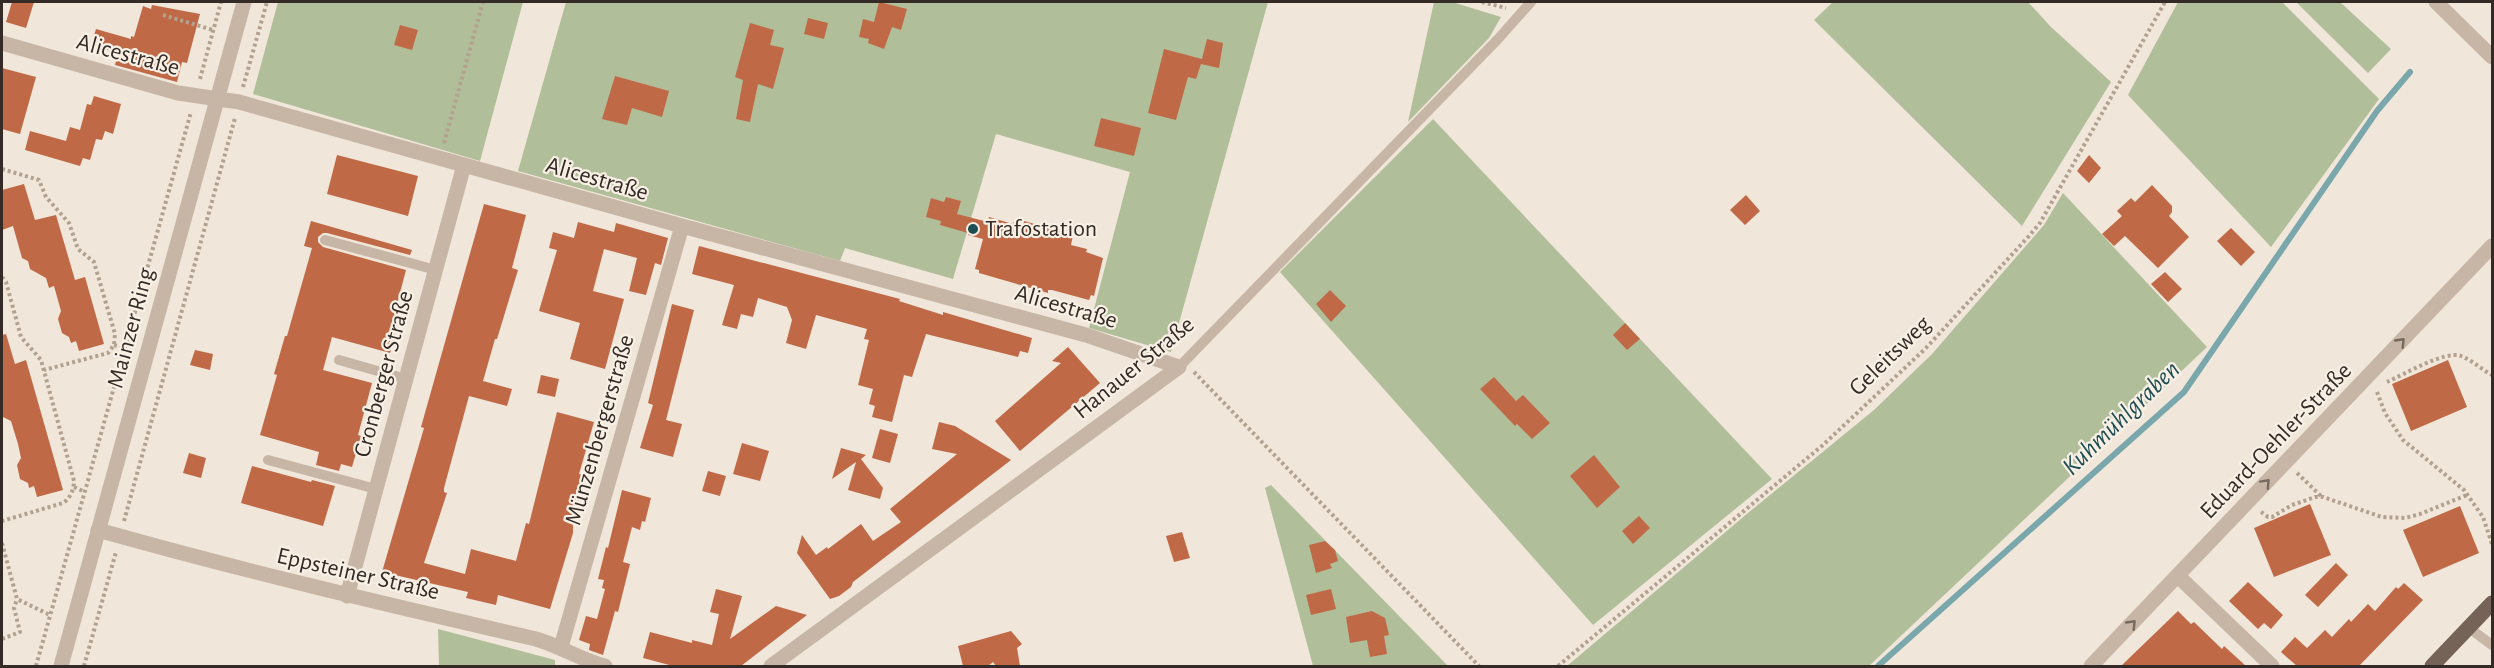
<svg xmlns="http://www.w3.org/2000/svg" width="2494" height="668" font-family="'Alegreya Sans',sans-serif">
<style>
.green{fill:#b1be9a}
.lines{fill:none;stroke-linecap:round;stroke-linejoin:round}
.stream{stroke:#7aa7ab;stroke-width:6}
.building{fill:#c06947}
.path{stroke:#b3a190;stroke-width:4;stroke-dasharray:3 3;stroke-linecap:butt}
.service{stroke:#c7b6a6;stroke-width:10}
.minor{stroke:#c7b6a6;stroke-width:15}
.tertiary{stroke:#c7b6a6;stroke-width:15}
.primary{stroke:#756358;stroke-width:15}
.oneway{stroke:#766a60}
.poi-dot{fill:#1e4d53;stroke:#f8f0e5;stroke-width:2}
.labels{text-anchor:middle;dominant-baseline:central;stroke-width:4.5;stroke-linejoin:round;paint-order:stroke}
.street-label{font-size:24px;fill:#342b27;stroke:#f8f0e5}
.poi-label{font-size:24px;fill:#342b27;stroke:#f8f0e5;text-anchor:start}
.water-label{font-size:26px;font-style:italic;fill:#1e4d53;stroke:#f8f0e5}
</style>
<rect width="100%" height="100%" fill="#f0e6d9"/>
<path class="green" d="M278 2H523L480 161 253 94Z
M566 2H1268L1171 352 1089 328 1130 172 996 134 953 279 845 248 840 261 518 171Z
M1434 2H1452L1501 17 1489 38 1408 122Z
M1833 2H2028L2050 26 2111 82 2022 226 1814 20Z
M2178 2H2282L2379 99 2271 247 2128 95Z
M2296 2H2340L2391 49 2368 73Z
M1433 119 1772 479 1593 625 1280 272Z
M2063 193 2207 347 1869 666H1567L1748 513 1874 410 1932 354 2044 225Z
M1271 485 1448 666H1313L1265 488Z
M438 629 555 660V666H439Z"/>
<g class="lines">
<path class="stream" d="M1878 666 2184 392 2377 111 2410 72"/>
</g>
<path class="building" d="M12 2H34L26 28 6 22Z
M879 2 907 9 901 30 892 27 884 49 868 43 869 39 859 37 863 19 874 22Z
M152 5 200 14 187 63 182 62 177 82 115 65 118 53 91 45 96 29 131 39V36L134 37 143 6 151 9Z
M808 18 828 23 824 39 804 34Z
M750 23 774 30 770 45 784 48 773 89 758 84 750 122 736 119 743 80 735 77Z
M400 25 418 30 412 50 394 45Z
M1207 39 1223 43 1219 68 1201 64 1196 79 1188 77 1176 120 1148 113 1164 49 1202 59Z
M2 68 36 77 20 134 2 129Z
M615 76 669 91 662 117 632 108 627 125 602 119Z
M94 96 121 104 113 134 105 131 102 140 96 139 90 160 83 158 80 166 25 150 30 131 66 141 70 127 80 130 87 104 91 105Z
M1101 118 1141 128 1134 156 1094 146Z
M337 155 418 176 408 216 327 194Z
M2089 155 2101 168 2089 183 2077 171Z
M24 184 35 220 56 215 75 280 85 277 104 344 79 351 76 341 71 343 69 337 62 333 58 319 61 311 54 286 49 288 46 278 30 269 28 261 22 258 13 226 2 230V190Z
M2152 185 2172 206V212L2169 216 2189 237 2158 268 2125 236 2114 246 2102 234 2122 216 2117 211 2131 198 2135 202Z
M1746 195 1760 211 1745 225 1730 210Z
M946 197 961 201 957 214 988 222 989 217 1013 224V222L1023 225 1024 221 1073 235 1071 245 1087 249 1086 252 1103 258 1094 296 1091 295 1089 300 1052 290H1048V293L979 273V270L975 269 983 239 968 235V233L940 225 941 221 926 217 931 198 944 202Z
M484 204 526 215 512 268 518 270 497 339H495L483 381 512 389 507 406 469 396 444 488V492L447 493 424 563 465 574 471 549 516 561 526 523 529 524 557 412 594 422 579 474 586 476 573 524V533L550 609 498 595 496 605 466 598 468 592 382 572 424 428 421 427Z
M311 221 412 250 410 255 327 233H323L318 237V242L323 247 406 270 396 308 398 309 391 333 395 334 390 353 332 337 323 370 372 383 358 435 361 436 352 467 341 464 339 471 316 465 319 452 260 435 277 375 274 374 285 336H287L312 248 304 246Z
M578 222 614 232 616 223 668 238 661 265 655 263 646 295 629 291 637 258 604 249 593 291 624 299 605 369 570 359 580 323 539 311 557 250 549 248 553 232 574 238Z
M2231 228 2255 252 2241 266 2217 241Z
M699 246 900 299 899 301 943 315V312L1032 338 1028 353 1020 351 1018 357 926 334 912 377 904 375 892 422 872 417 875 406 869 404 873 389 858 385 869 340 864 339 867 329 816 315 806 349 786 343 792 320 787 307 758 298 753 317 741 314 737 329 722 325 734 285 692 274Z
M2165 272 2182 289 2168 302 2151 284Z
M1330 290 1346 306 1331 322 1316 304Z
M672 304 694 310 666 420 682 424 673 457 640 448 653 405 648 403Z
M1625 323 1640 339 1627 350 1613 335Z
M6 334 15 364 26 360 63 490 37 497 34 486 29 488 28 483 20 479 17 465 21 458 18 444 11 421 3 417 2 410V335Z
M1068 347 1100 383 1020 451 995 421 1061 363 1052 361Z
M195 350 213 354 210 370 190 365Z
M2448 360 2467 407 2411 431 2392 384Z
M541 375 559 379 555 397 537 393Z
M1494 377 1516 401 1523 395 1550 423 1532 439 1517 424 1515 426 1480 389Z
M939 422 955 426 1011 460 853 582 851 587 839 596 830 599 797 553 802 535 816 555 827 547 828 549 861 524 873 541 901 522 890 509 957 454 932 449Z
M880 429 898 434 890 463 872 458Z
M742 443 769 451 760 481 733 474Z
M841 448 866 455 861 459 883 488 880 499 848 490 856 462 832 479Z
M189 453 206 458 201 478 183 473Z
M1594 455 1620 487 1597 508 1570 476Z
M252 466 311 482 312 480 335 486 323 526 241 503Z
M708 471 726 476 720 496 702 491Z
M622 490 651 498 645 522 642 521 640 530 632 527 623 562 630 564 618 612 615 611 603 655 589 650 590 644 579 640 586 616 597 619 605 589 602 588 604 580 598 579 606 547 608 548Z
M2310 504 2331 555 2274 577 2254 528Z
M2460 506 2479 553 2423 577 2403 530Z
M1639 516 1650 528 1633 544 1622 531Z
M1182 532 1190 558 1174 562 1166 536Z
M1325 541 1335 550 1338 561 1330 564 1332 568 1316 573 1309 545Z
M2336 563 2348 575 2318 607 2305 595Z
M2248 582 2283 615 2271 629 2264 623 2258 629 2229 601Z
M2404 583 2423 600 2359 666H2297L2281 652 2295 637 2307 648 2325 630 2332 637 2349 619 2351 622 2368 604 2375 611 2396 587 2398 589Z
M716 589 742 596 730 639 776 606 807 615 741 666H673L643 658 650 632 692 643V640L712 645 719 614 710 612Z
M1331 589 1336 609 1311 615 1306 595Z
M1372 611 1385 618 1389 635 1384 636 1387 654 1370 657 1367 640 1350 643 1346 617Z
M2178 611 2191 624 2194 622 2222 649 2224 646 2246 666H2121Z
M1011 631 1022 644 1017 648 1020 666H996L993 662 988 666H963L958 646Z"/>
<g class="lines">
<path class="path" d="M1482 2 1506 8
M163 15 213 30
M200 79 221 2
M243 87 267 2
M444 143 483 2
M2 169 39 180 46 197 69 223 78 249 94 262 115 334 114 345 108 353 44 370
M2 277 6 282 21 337 41 360 74 481C74 489 70 499 63 503L2 521
M114 345 125 348
M1194 372 1479 666
M2387 382C2403 375 2445 350 2461 356 2472 360 2482 370 2492 375
M2377 392 2385 413 2403 440 2464 490 2483 517 2492 544
M2297 473 2322 497
M74 487 85 492
M2261 512 2268 517H2272L2292 505 2315 497H2323L2382 517 2405 518 2420 514 2467 495
M124 521 235 118
M2 543 17 599 50 615
M2 639 20 632 14 608 17 599
M36 666 191 112
M84 666 116 552
M1558 666 1823 445 1926 348 2029 236 2040 223 2165 2"/>
<path class="service" d="M325 240 436 270
M339 360 406 379
M1179 367 1498 39 1531 2
M268 460 376 489
M2469 628 2492 645"/>
<path class="minor" d="M2436 2 2492 57
M2 43 178 93 239 102 682 226 1086 335 1179 367
M98 530C243 571 389 605 536 639 560 646 581 660 605 666
M2178 576 2272 666
M347 596 464 165
M561 647 682 226
M771 666 1179 367
M2091 666 2492 246"/>
<path class="tertiary" d="M61 666 244 2"/>
<path class="primary" d="M2432 666 2492 603"/>
</g>
<defs><path id="oneway-chevron" d="M-2-3.5L2.5 0L-2 3.5" fill="none" stroke-width="1.6" stroke-linecap="round" stroke-linejoin="round" transform="scale(1.5)"/></defs>
<g class="oneway">
<use href="#oneway-chevron" transform="translate(2401 342) rotate(-46)"/>
<use href="#oneway-chevron" transform="translate(2266 483) rotate(-47)"/>
<use href="#oneway-chevron" transform="translate(2132 624) rotate(-46)"/>
</g>
<circle class="poi-dot" cx="973" cy="229" r="6"/>
<g class="labels">
<g class="street-label">
<text transform="translate(128 55) rotate(15)">Alicestraße</text>
<text transform="translate(597 179) rotate(16)">Alicestraße</text>
<text transform="translate(1066 307) rotate(16)">Alicestraße</text>
<text transform="translate(131 328) rotate(-75)">Mainzer Ring</text>
<text transform="translate(1890 356) rotate(-44)">Geleitsweg</text>
<text transform="translate(1134 368) rotate(-39)">Hanauer Straße</text>
<text transform="translate(384 374) rotate(-75)">Cronberger Straße</text>
<text transform="translate(600 430) rotate(-74)">Münzenbergerstraße</text>
<text transform="translate(2276 441) rotate(-46)">Eduard-Oehler-Straße</text>
<text transform="translate(358 574) rotate(13)">Eppsteiner Straße</text>
</g>
<g class="poi-label">
<text x="985" y="229">Trafostation</text>
</g>
<g class="water-label">
<text transform="translate(2121 418) rotate(-44)">Kuhmühlgraben</text>
</g>
</g>
<rect width="2494" height="668" fill="none" stroke="#342b27" stroke-width="6"/>
</svg>
